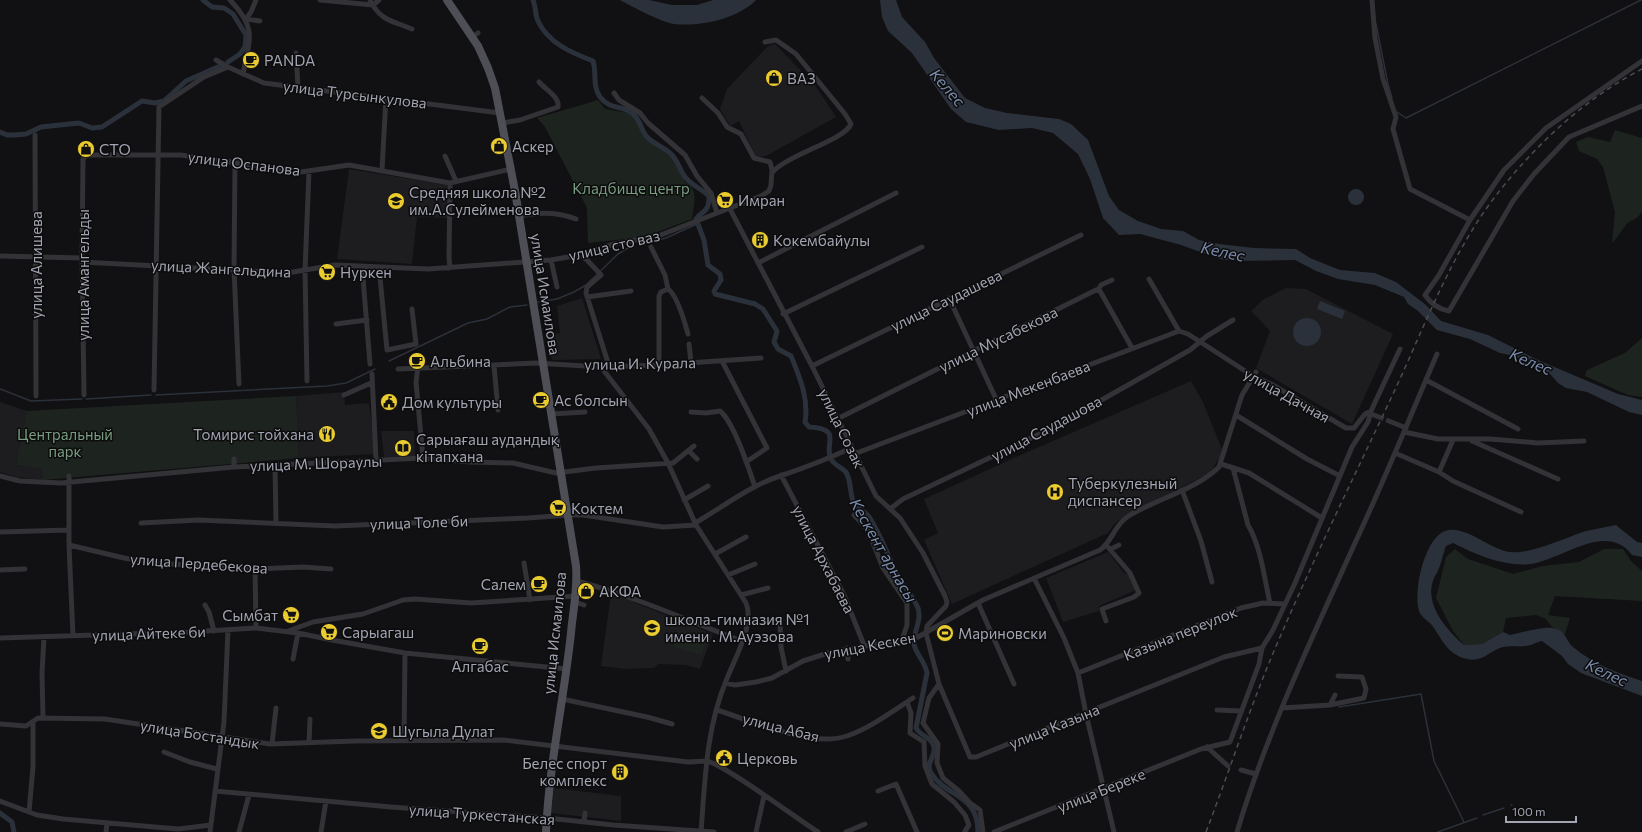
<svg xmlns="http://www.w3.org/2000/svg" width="1642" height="832" font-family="Commissioner,sans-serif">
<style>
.built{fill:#1d1d1f}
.green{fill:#1d241f}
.water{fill:#2b313a}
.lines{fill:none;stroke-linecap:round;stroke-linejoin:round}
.stream{stroke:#2b313a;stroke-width:1.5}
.canal{stroke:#2b313a;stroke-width:5}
.street-tunnel{stroke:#2e2e32;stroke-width:5;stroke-dasharray:5 2.5;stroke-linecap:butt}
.street{stroke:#323237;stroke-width:5}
.primary{stroke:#4e4e56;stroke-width:8}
.rail{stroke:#4b4b52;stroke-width:1.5;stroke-dasharray:5 4;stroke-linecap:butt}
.labels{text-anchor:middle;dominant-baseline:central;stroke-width:3;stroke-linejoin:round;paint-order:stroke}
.poi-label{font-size:15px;fill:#a2a4b2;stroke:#0c0c0d;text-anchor:start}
.street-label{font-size:15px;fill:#a2a4b2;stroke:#0c0c0d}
.park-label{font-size:15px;fill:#7a9d82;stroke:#0c0c0d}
.water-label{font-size:16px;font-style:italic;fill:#7a8cad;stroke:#0c0c0d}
</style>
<rect width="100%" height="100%" fill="#111012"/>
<path class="built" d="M775 44 815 85 836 117 766 156 756 157 739 121 730 126 720 109 727 89 768 46Z
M349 169 447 185V218L417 217 412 264 337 259Z
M1286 288 1306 289 1393 334 1352 424 1256 368 1270 331 1251 311 1264 299Z
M582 298 601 359 552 360 546 335 560 333 557 306Z
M1191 381 1203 402 1223 452 1210 473 1126 515 1115 523 1108 533 952 604 924 540 938 533 924 499 1016 457Z
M344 392 345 405 369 403 375 454 299 458 296 396Z
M0 402 27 411 16 465 43 469V480L16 477 0 472Z
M381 431H414L415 456 384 457Z
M1108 552 1124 573 1128 574 1136 590 1099 606V611L1063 622 1046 578Z
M611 593 713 634 700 669 686 665 658 664 654 668 625 669 601 666Z
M554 788 621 796V821L551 813Z"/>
<path class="green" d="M598 100 605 109 629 113 639 121 645 137 675 159 685 182C700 189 693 206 692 219L644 237 588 243 587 208 545 127 537 118Z
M1615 130 1642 138V211C1637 221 1632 218 1626 225 1621 231 1618 237 1612 243L1615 212 1603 167 1597 159 1579 151 1576 142 1588 137 1610 142Z
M1642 338V397L1628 395 1585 376 1587 370 1625 353Z
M296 396 299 458 43 480 42 469 16 465 27 411Z
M1455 549 1468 559 1513 574 1543 566 1579 562 1604 549H1623L1631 561 1642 571V601L1555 596 1548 615 1570 618 1565 634 1552 627 1546 619 1536 615 1506 618 1503 632 1482 644 1464 645 1453 631 1436 598 1446 557Z
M678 630 707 638 702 655 673 647Z"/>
<path class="water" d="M620 0H649L672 5H697L713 0H756C738 19 699 27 674 24 661 22 633 7 620 0Z
M880 0H896L902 17 925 42 934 58 965 98 985 108 1007 113 1059 119 1071 124 1088 140 1109 196 1119 210 1138 221 1161 229 1183 231 1199 240 1219 244 1254 248 1296 249 1310 258 1340 270 1375 273 1396 282 1426 305 1441 321 1488 335 1538 360 1618 394 1642 400V415L1629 412 1587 392 1566 388 1558 383 1551 375 1514 356 1500 353 1470 339 1437 330 1418 311 1408 304 1404 297 1375 285 1338 279 1316 271 1295 260 1234 261 1220 259 1181 245 1140 234 1119 235 1103 218 1090 179 1078 154 1053 133 1032 128 999 130 966 122 951 109 912 53 888 31 882 17Z
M1348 197a8 8 0 1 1 16 0a8 8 0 1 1-16 0Z
M1320 301 1345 311 1342 319 1317 309Z
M1293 332a14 14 0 1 1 28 0a14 14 0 1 1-28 0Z
M1616 525 1637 542 1642 543V557L1632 555C1607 521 1563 559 1531 564 1504 567 1477 555 1453 543L1446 546C1443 554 1441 565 1437 573 1436 575 1434 576 1434 578 1423 604 1447 630 1464 645L1482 644 1503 632 1510 635C1519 633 1545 626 1552 628 1567 630 1565 640 1573 647 1593 664 1618 673 1642 681V696L1581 673 1568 664 1562 656 1542 641C1537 642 1534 644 1531 645 1522 648 1512 645 1503 647 1491 650 1482 663 1467 659 1446 654 1442 638 1431 624 1427 621 1420 615 1419 611 1413 592 1424 539 1445 531 1465 524 1490 550 1510 552 1529 555 1567 537 1586 531 1596 529 1606 527 1616 525Z"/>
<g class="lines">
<path class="stream" d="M1376 24 1388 84 1392 98
M1397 112 1406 118 1641 0
M646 243 666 238 697 224
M538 302 557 299 574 292 586 285 618 254 633 245
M389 361 468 323 487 319 510 307 527 305
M0 389 31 401 82 399
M156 395 327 386 346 383 375 369
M86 399 151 395
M1339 707 1421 694 1434 761 1464 822
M1511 805H1512
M1483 815 1504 808
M1438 832 1477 818"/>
<path class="canal" d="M203 0 212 7 224 8 233 14 246 35 245 47 240 54 228 62
M533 0C536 7 535 15 538 21 548 43 572 53 593 61 597 73 592 86 600 97 610 110 621 105 632 113 641 120 640 128 646 136 653 144 664 147 671 154 679 162 679 169 685 177 691 185 702 189 709 196 709 214 703 209 696 219L704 240 708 265 720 274 721 280 714 291 715 294 755 304 763 309 777 331 774 342 778 349 791 356C800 378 809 399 805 422L809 427C844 429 823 444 831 459 834 465 841 467 845 471 852 479 849 494 854 503 858 509 865 511 869 517 881 535 888 556 897 575 903 586 913 596 918 608 922 622 913 631 914 644 915 653 925 661 927 673L916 728C920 736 933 738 934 747 936 756 925 763 931 773 947 798 978 794 978 832
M0 132 7 135H15L26 134 41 127 79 123 92 128 102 127 142 101 155 103 164 101 186 81 220 66
M0 813 12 822 14 832"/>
<path class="street-tunnel" d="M1379 417 1389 421"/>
<path class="street" d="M230 0C257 28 250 38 243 74
M320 0 373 5 379 0
M370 0C380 21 393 21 412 29
M1372 0 1375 38 1383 79 1396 117 1393 129 1410 189 1470 220
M246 19 251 12 256 0
M246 19 260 21
M472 37 478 33
M765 42 776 40 796 54 845 114 851 124C845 140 786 155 772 173
M296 53 298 87
M216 60 228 67 264 83 500 113
M1642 61 1546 128 1504 170 1470 220 1439 275 1425 295C1431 304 1438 309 1449 311L1513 201 1534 174 1569 137 1642 106
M614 93 619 100 640 113 648 123 685 155 697 176 711 193 717 213
M502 123 520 120 558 107C560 97 545 89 539 82
M35 135 36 396
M445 156 456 181
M235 164 234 269 239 384
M382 170 386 97
M450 183 449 258 450 268
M730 209 812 366 876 496 900 518 923 553 945 596 947 602 946 606 927 626 926 633 939 684 970 757H976L1224 657 1262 648
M519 216C538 212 558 212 576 219
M651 247 665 275 668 289
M579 255 587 260 601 275 587 287 586 293 609 366
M0 256 82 258
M551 260 557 287
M82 262 287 273 335 265 428 269 551 260 579 255 614 244 658 236 761 196 769 191 771 185 772 170 770 162 754 158 741 134 727 127 718 113 702 98
M758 263 896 193
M362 266 370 364
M379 267 387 350 416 344 412 309
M1149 279 1179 331
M668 289C677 295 685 323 688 334
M1098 290 1101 285 1112 280
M587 297 631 291
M949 298 997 401
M783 314 922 247
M336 324 367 320
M689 344 691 363
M722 361 767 448 746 462
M494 365 498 410
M659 365V296L661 292 668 289
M812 366 1081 235
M418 367 416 382 423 458
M601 367 649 429 668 463 696 525 746 603C755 624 734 660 726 681 706 729 705 781 701 832
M398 369 536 363 601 367 659 365 761 358
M372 374 376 460
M1426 380 1518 429
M307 381 305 270 309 171
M154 390 159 107 204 77 228 67
M84 395 82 258 83 159 87 155H181L301 172 349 165 450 183 511 169
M344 395 371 383
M691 412 706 413 720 411C734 422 749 469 755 487
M551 414 585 412
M1371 414 1379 417
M1236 415 1307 459 1340 476
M837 419 1096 290 1100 291 1132 348
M1389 421 1406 428
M1404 432 1438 439H1490L1538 443 1584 441
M1472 441 1558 479
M689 451 697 459
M1395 453 1439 472 1453 481 1521 512
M854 454 1179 331 1188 334 1253 376 1271 384 1346 428H1354L1365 414 1371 411
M234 459V467
M1221 464 1249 473 1322 518
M275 465 276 522
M1233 468 1248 525C1261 547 1264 577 1270 603
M1439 472 1453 440
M781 475 844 595 864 645
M0 476 20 481 61 483 234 467 423 458 470 462 513 463 556 473 596 468 673 463 694 446
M69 476V545L73 636
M1182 490 1201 541 1212 582
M684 500 708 486
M890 509 903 499 1052 428 1190 350 1207 336 1233 320
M854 515 868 530 883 568 907 603V625L903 637 900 640
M141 523 198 520 335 526 528 518 568 515H583L663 527 696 525
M695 523C723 507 749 486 780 476 804 468 828 459 851 448
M0 532 69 530
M69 545 124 558 154 563 255 569 303 567 331 569
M1111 549 1119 545
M715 554 746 537
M524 563 530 600
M255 569 256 628
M0 570 25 569
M728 575 755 564
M1034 578 1064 638 1078 673 1086 714 1114 832
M577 581C633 596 687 620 741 641
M741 595 768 588
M575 602 584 605
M978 603 1014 684
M205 605 209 612 214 631
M1106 621 1102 609 1134 597 1139 593 1130 573 1107 546
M780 622 781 647 786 671
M288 631 313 622 363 614 403 600 415 599 471 603 576 596
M0 638 189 632 256 628 298 633 332 640 405 653 567 669
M847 648 848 659
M293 659 298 633
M1078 673 1241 608 1263 603 1284 604
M725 683 735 685 756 682 772 678 803 661 831 652 918 637 983 600 1100 550C1112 542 1114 526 1127 517 1153 500 1196 490 1219 467L1242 395 1256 372
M939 684 929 698 923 723 938 744 937 763 943 778 959 791 970 803 980 810 983 832
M562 699 647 717 672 724
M907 702 911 713 910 733 924 742 925 766 932 784 954 802 965 815 969 825 965 831
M1330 705 1335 695
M1282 708 1330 705 1364 698 1366 689 1362 677 1338 676
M717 710C752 721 811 748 847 736 870 728 893 711 913 698
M1217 710 1241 711
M43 718 42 673 44 637
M0 724 26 726 38 718 105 719 270 744 356 741 503 740 688 762C694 762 700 761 706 761 720 761 800 821 818 832
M404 741 405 653
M309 743 310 719
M272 744 276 708
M1207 747 1228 766
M164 752 190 762 217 769
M1241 770 1256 774
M215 791 391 807 547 818 613 825 714 832
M878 791 896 784 917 832
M0 801 37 815 63 819 178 829 211 825
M29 812 33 767V722
M584 822 585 813
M106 832 107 823
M210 832 224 722 228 630
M239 832 249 795
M321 832 326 801
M756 832 764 796
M846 832 865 824
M994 832 1201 749 1230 742 1259 664 1262 648 1273 630 1295 583 1352 447 1368 422 1371 411 1400 349
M1237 832C1267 732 1312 638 1355 543 1384 481 1410 417 1437 354"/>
<path class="primary" d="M447 0 478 46 488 68 495 88 515 191 576 566C578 589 573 610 571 633 564 699 549 765 546 832"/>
<path class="rail" d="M1206 832C1229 772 1249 710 1274 651 1311 564 1353 479 1393 394 1424 328 1450 256 1494 198 1534 146 1584 99 1642 69"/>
</g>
<defs>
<g id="cafe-disc" transform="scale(0.9)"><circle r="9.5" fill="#eacc30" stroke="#0c0c0d"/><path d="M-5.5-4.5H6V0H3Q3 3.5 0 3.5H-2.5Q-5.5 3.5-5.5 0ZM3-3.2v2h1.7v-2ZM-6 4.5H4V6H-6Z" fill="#111"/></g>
<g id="shop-disc" transform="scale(0.9)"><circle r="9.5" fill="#eacc30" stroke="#0c0c0d"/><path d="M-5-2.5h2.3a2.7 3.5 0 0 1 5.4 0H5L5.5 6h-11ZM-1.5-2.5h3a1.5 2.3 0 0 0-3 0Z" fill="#111"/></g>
<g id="supermarket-disc" transform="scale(0.9)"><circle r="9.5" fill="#eacc30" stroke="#0c0c0d"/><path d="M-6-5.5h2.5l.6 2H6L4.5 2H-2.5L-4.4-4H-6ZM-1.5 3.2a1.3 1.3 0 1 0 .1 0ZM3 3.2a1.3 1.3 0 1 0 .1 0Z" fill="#111"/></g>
<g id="school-disc" transform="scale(0.9)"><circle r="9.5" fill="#eacc30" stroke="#0c0c0d"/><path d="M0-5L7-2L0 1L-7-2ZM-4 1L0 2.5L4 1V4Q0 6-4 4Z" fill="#111"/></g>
<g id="building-disc" transform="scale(0.9)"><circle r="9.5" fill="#eacc30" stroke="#0c0c0d"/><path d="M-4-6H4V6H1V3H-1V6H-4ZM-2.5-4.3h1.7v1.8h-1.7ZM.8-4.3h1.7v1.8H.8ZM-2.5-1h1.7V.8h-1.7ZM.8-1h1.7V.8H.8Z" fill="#111"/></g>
<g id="civic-disc" transform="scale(0.9)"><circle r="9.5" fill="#eacc30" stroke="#0c0c0d"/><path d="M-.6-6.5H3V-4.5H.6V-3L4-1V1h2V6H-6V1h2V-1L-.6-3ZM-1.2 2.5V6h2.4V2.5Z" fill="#111"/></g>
<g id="restaurant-disc" transform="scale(0.9)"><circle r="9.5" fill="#eacc30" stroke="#0c0c0d"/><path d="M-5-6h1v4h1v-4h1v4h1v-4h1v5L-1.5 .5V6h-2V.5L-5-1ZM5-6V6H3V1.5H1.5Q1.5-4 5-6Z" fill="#111"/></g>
<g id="library-disc" transform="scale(0.9)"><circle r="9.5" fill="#eacc30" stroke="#0c0c0d"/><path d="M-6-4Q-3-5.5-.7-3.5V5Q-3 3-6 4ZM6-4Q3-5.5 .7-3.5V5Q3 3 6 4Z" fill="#111"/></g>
<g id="hospital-disc" transform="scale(0.9)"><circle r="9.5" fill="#eacc30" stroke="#0c0c0d"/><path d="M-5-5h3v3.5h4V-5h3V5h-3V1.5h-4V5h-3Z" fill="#111"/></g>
<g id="stadium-disc" transform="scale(0.9)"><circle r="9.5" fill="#eacc30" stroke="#0c0c0d"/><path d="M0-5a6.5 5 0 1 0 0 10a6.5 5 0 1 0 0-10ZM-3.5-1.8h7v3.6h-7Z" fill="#111"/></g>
</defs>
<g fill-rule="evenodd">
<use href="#cafe-disc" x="251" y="60"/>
<use href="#shop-disc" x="774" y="78"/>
<use href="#shop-disc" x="499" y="146"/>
<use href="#shop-disc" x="86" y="149"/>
<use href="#supermarket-disc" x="725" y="200"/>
<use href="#school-disc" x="396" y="201"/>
<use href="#building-disc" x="760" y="240"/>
<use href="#supermarket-disc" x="327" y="272"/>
<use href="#cafe-disc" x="417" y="361"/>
<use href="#cafe-disc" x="541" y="400"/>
<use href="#civic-disc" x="389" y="402"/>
<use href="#restaurant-disc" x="327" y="434"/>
<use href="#library-disc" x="403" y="448"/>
<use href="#hospital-disc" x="1055" y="492"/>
<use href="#supermarket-disc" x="558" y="508"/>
<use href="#cafe-disc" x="539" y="584"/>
<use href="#shop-disc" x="586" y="591"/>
<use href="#supermarket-disc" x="291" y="615"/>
<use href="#school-disc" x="652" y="628"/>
<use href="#supermarket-disc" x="329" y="632"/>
<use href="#stadium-disc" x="945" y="633"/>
<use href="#cafe-disc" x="480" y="646"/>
<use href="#school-disc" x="379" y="731"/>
<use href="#civic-disc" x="724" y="758"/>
<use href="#building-disc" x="620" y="772"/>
</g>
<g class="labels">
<g class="poi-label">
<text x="264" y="60">PANDA</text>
<text x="787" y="78">ВАЗ</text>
<text x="512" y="146">Аскер</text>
<text x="99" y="149">СТО</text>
<text x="409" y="192">Средняя школа №2<tspan x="409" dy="17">им.А.Сулейменова</tspan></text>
<text x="738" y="200">Имран</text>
<text x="773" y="240">Кокембайулы</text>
<text x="340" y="272">Нуркен</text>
<text x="430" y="361">Альбина</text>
<text x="554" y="400">Ас болсын</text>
<text x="402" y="402">Дом культуры</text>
<text x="314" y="434" text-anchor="end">Томирис тойхана</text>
<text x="416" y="439">Сарыағаш аудандық<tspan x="416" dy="17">кітапхана</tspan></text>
<text x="1068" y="483">Туберкулезный<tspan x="1068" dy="17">диспансер</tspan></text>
<text x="571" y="508">Коктем</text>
<text x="526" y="584" text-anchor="end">Салем</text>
<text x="599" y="591">АКФА</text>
<text x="278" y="615" text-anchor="end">Сымбат</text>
<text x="665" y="619">школа-гимназия №1<tspan x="665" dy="17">имени . М.Ауэзова</tspan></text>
<text x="342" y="632">Сарыагаш</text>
<text x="958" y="633">Мариновски</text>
<text x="480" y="666" text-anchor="middle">Алгабас</text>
<text x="392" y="731">Шугыла Дулат</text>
<text x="737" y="758">Церковь</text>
<text x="607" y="763" text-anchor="end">Белес спорт<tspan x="607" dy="17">комплекс</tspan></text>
</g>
<g class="street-label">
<text transform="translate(355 94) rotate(7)">улица Турсынкулова</text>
<text transform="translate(244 163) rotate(7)">улица Оспанова</text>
<text transform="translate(614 245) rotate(-13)">улица сто ваз</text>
<text transform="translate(36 265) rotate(-90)">улица Алишева</text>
<text transform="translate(221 268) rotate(3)">улица Жангельдина</text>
<text transform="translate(83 275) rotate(-90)">улица Амангельды</text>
<text transform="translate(546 294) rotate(81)">улица Исмаилова</text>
<text transform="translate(946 300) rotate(-26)">улица Саудашева</text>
<text transform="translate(998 339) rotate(-26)">улица Мусабекова</text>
<text transform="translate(640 363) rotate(-1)">улица И. Курала</text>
<text transform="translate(1028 388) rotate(-21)">улица Мекенбаева</text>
<text transform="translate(1287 395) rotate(29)">улица Дачная</text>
<text transform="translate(842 428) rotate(64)">улица Созак</text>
<text transform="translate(1046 428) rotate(-28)">улица Саудашова</text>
<text transform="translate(316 463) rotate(-2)">улица М. Шораулы</text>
<text transform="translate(419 522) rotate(-2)">улица Толе би</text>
<text transform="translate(824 559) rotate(63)">улица Архабаева</text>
<text transform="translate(199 563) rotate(4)">улица Пердебекова</text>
<text transform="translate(149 633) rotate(-2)">улица Айтеке би</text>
<text transform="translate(554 633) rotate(-84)">улица Исмаилова</text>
<text transform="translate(1180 633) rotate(-22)">Казына переулок</text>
<text transform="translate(870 645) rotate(-11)">улица Кескен</text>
<text transform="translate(1054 726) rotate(-22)">улица Казына</text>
<text transform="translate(781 727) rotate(14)">улица Абая</text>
<text transform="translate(200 734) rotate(9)">улица Бостандык</text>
<text transform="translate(1101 790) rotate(-22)">улица Береке</text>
<text transform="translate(482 814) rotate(4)">улица Туркестанская</text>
</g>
<g class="park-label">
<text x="631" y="188">Кладбище центр</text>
<text x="65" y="434">Центральный<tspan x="65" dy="17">парк</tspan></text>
</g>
<g class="water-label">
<text transform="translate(948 87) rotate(49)">Келес</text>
<text transform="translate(1223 251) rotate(12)">Келес</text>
<text transform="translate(1531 361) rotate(23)">Келес</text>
<text transform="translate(884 550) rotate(60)">Кескент арнасы</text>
<text transform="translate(1607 672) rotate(25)">Келес</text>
</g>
</g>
<path d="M1506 816v6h70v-6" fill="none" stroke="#a2a4b2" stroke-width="2"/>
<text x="1512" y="816" font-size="12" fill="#a2a4b2" stroke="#0c0c0d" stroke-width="3" paint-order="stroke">100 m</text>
</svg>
